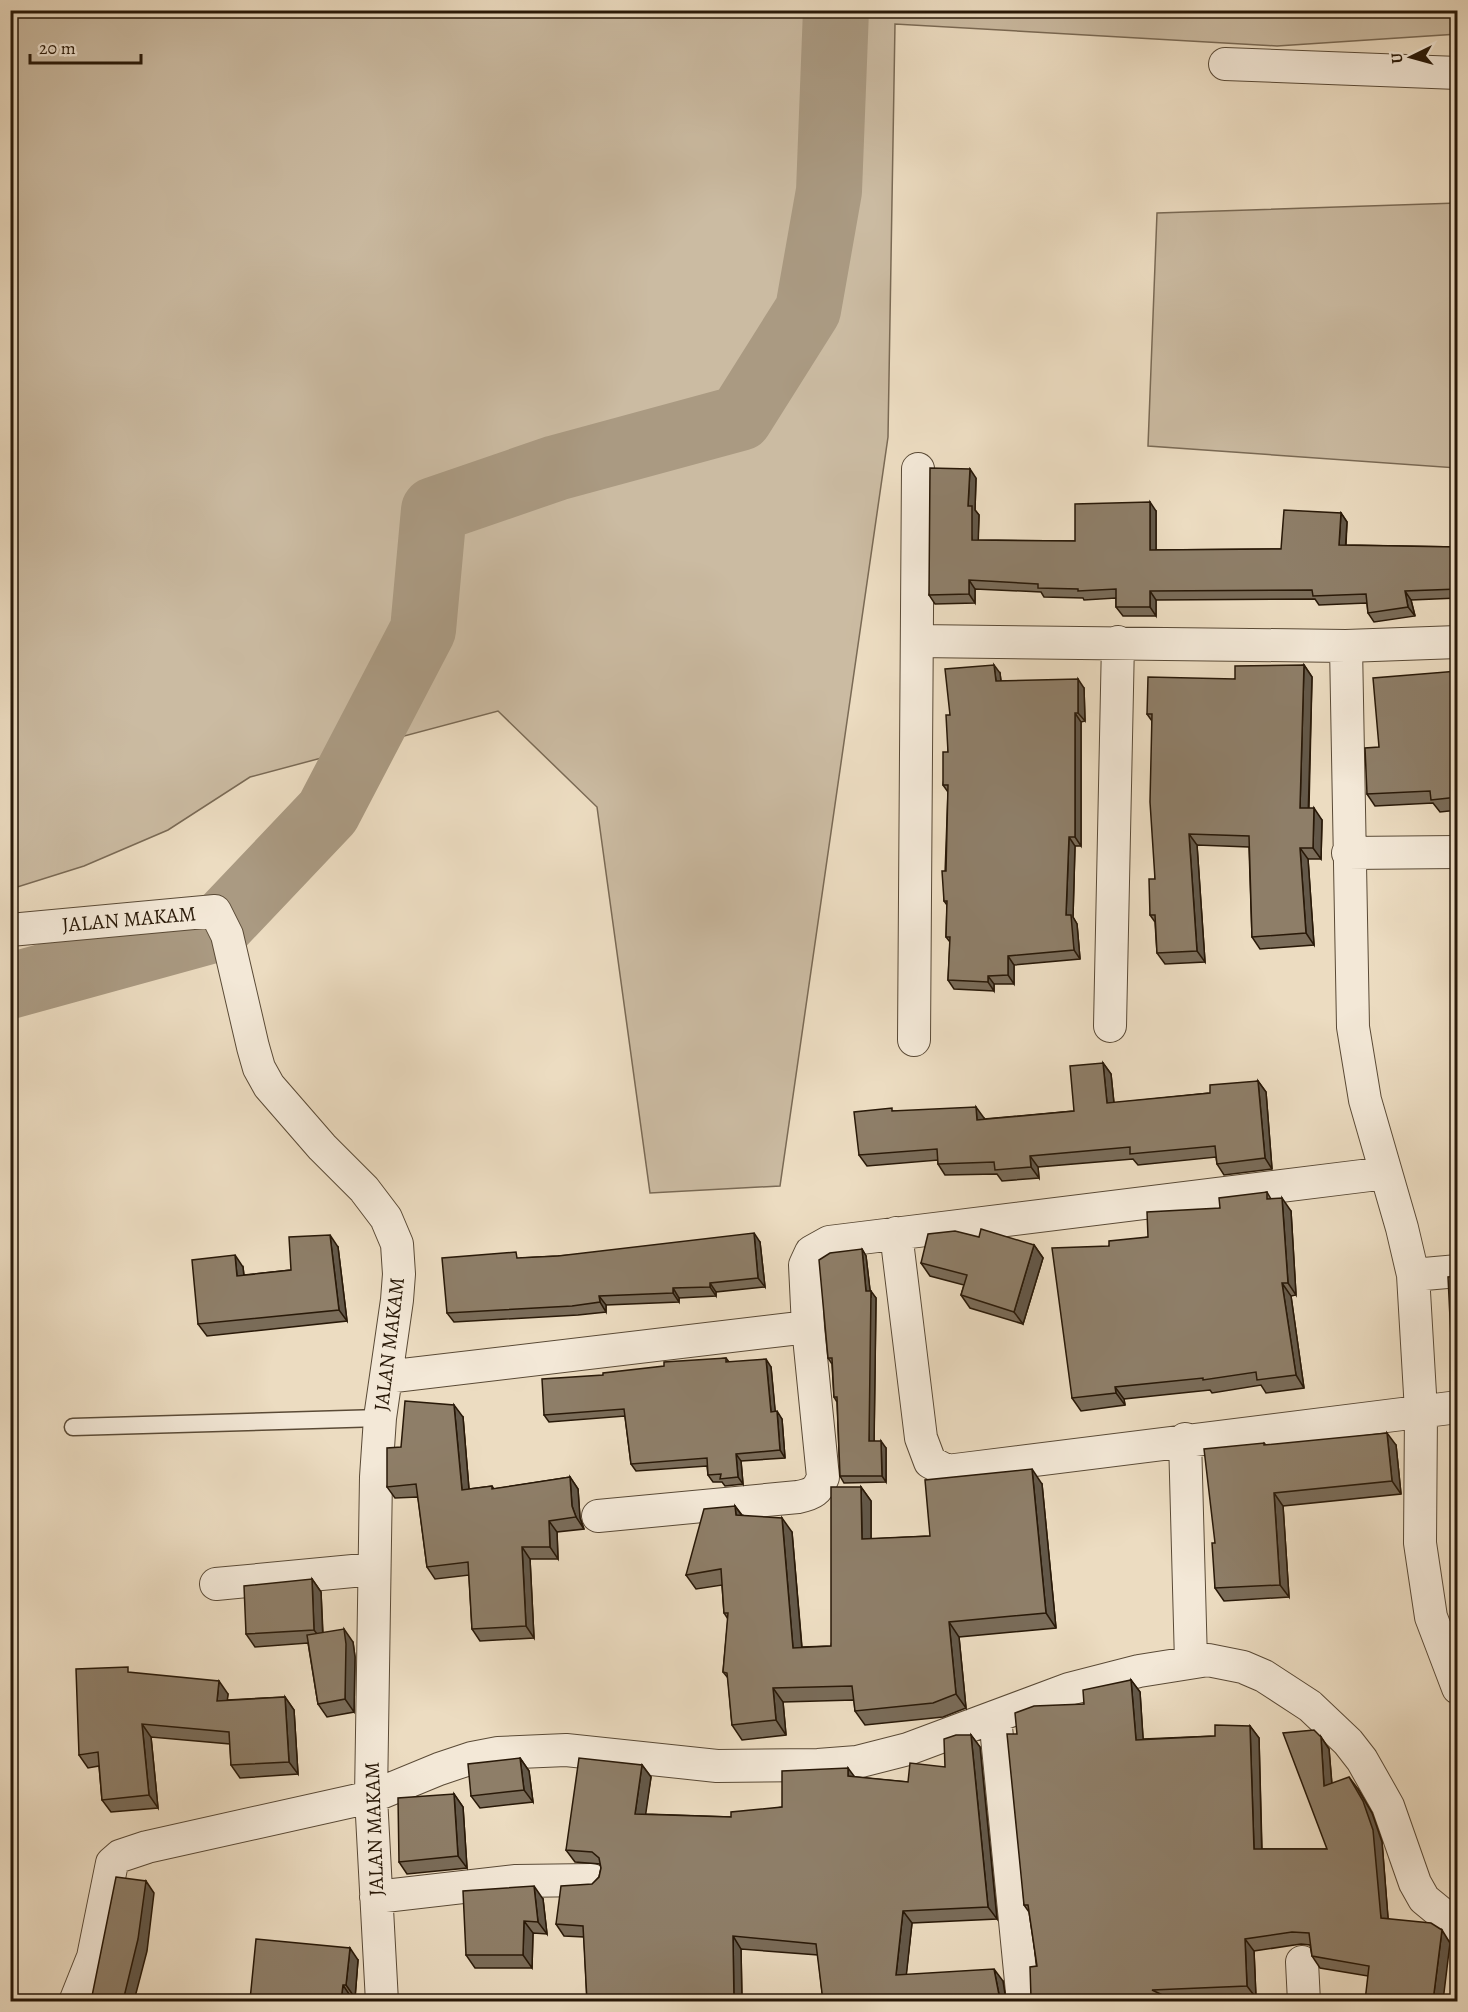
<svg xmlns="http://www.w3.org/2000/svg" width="1468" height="2012" font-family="Alegreya,serif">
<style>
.green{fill:#cbbba2;stroke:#7a6a55;stroke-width:1.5}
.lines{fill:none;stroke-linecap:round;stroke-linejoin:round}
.river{stroke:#aa9a82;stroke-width:66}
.service-casing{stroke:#5a4a36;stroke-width:19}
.minor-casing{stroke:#5a4a36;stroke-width:34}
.service{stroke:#f3e8d7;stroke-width:16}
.minor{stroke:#f3e8d7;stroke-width:32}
.wall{fill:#7a6c59;stroke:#291908;stroke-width:1.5}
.shaded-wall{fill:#635849;stroke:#291908;stroke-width:1.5}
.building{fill:#8e7e68;stroke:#291908;stroke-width:1.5}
.labels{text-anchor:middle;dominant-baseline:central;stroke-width:5;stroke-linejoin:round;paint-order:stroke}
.street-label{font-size:21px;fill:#291908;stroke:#f3e8d7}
</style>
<rect width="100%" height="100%" fill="#ecdcc1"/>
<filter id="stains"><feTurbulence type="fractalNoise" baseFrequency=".00333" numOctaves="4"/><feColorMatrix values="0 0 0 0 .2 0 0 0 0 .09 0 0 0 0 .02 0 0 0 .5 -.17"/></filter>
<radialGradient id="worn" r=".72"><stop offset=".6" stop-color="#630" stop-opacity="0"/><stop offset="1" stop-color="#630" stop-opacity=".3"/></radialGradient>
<path class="green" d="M11 10H1457L1458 34 1277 46 895 24 888 437 780 1186 650 1193 597 807 498 711 250 777 168 830 84 866 11 889Z
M1457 203V468L1148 446 1157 213Z"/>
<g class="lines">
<path class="river" d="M10 986 217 929 328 812 423 630 434 510 556 468 740 418 808 310 829 191 836 10"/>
<g class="service-casing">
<path id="service" d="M73 1427 380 1418"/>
</g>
<g class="minor-casing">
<path id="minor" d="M1225 64 1458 73
M918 641 1346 646 1458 642
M1346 646 1353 1027 1365 1100 1402 1228 1413 1275 1421 1411 1420 1543 1431 1617 1458 1688
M1348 853 1458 852
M10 930 215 911 227 935 253 1047 259 1068 269 1086 322 1147 364 1189 386 1218 397 1244 399 1274 397 1300 380 1418 376 1477 371 1797 382 2002
M1110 1026 1118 642
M914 1040 918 469
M896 1233 921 1438 930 1462 947 1471 1458 1407
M1413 1275 1458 1271
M386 1377 808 1327
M1185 1439 1191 1662
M598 1516 798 1497C813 1494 818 1491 823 1477L808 1327 805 1265 811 1252 829 1242 1386 1173
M216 1584 374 1569
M995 1717 1023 2002
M376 1897 516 1881 592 1880
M1302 1962 1304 2002
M75 2002 93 1957 112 1863 120 1856 147 1847 371 1797 439 1769 472 1758 498 1753 566 1750 717 1766 818 1765 857 1762 908 1749 1069 1689 1139 1671 1208 1660 1243 1667 1264 1676 1310 1706 1348 1742 1362 1760 1388 1806 1415 1883 1424 1899 1458 1927"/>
</g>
<use href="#service" class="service"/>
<use href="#minor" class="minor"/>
</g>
<path class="wall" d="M976 478 975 510 979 515 978 540 1075 541 1156 511V550L1281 549 1341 513 1347 522 1346 545 1458 547V598L1411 600 1415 616 1374 622 1368 613 1367 603 1319 605 1315 599 1156 600V616H1123L1116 607V598L1084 600 1083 598 1044 597 1041 592 975 589V603L935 604 929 595Z
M1304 665 1312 677 1309 808 1322 820 1321 859H1308L1314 945 1260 949 1252 937 1249 847 1197 845 1205 962 1165 964 1157 953 1155 922 1150 915 1155 879 1152 721 1147 714 1235 679Z
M1458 671V810L1440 812 1433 803 1375 806 1367 794 1379 747Z
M1000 673 1001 681 1084 688 1085 721 1081 722V846H1075L1073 917 1077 924 1080 959 1014 965V984H994V991L954 989 948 980 950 942 946 937 947 905 944 901 948 792 943 785 948 752 950 715Z
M1103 1063 1111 1074 1114 1103 1210 1093 1258 1081 1266 1092 1272 1169 1224 1175 1217 1164 1216 1157 1138 1165 1133 1159 1038 1167 1039 1178 1002 1181 997 1174 945 1175 938 1164V1160L867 1166 859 1155 893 1111 984 1118V1119L1074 1111Z
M1267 1192 1271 1199 1291 1211 1296 1295 1291 1296 1304 1388 1266 1393 1261 1385 1212 1393 1210 1390 1124 1399 1125 1405 1081 1411 1072 1398 1109 1246 1148 1237 1220 1208Z
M979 1237 1034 1245 1043 1258 1023 1324 970 1308 961 1295 964 1285 930 1276 921 1263Z
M760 1242 765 1287 716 1292V1296L679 1298V1302L606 1305V1312L578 1315 454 1322 447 1313 521 1258 558 1256Z
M338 1247 347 1321 207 1336 198 1324 243 1267 244 1275 291 1270Z
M862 1249 866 1256 870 1291 876 1298 874 1441 886 1448V1482L844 1483 840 1476 837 1402 834 1397 832 1364 828 1358Z
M1458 1276V1347L1451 1338Z
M726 1358 729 1362 771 1367 775 1412 782 1419 785 1458 741 1461 743 1484 725 1486 722 1482H713L708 1475 707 1466 636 1471 631 1464 625 1416 549 1422 544 1415 603 1375Z
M463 1417 469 1489 492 1486 494 1489 570 1477 578 1489 580 1518 584 1529 557 1532 558 1559H530L534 1638 480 1641 472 1629 469 1575 435 1579 427 1567 418 1497 395 1498 387 1487 401 1447Z
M1264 1443 1266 1445H1396L1401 1494 1283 1506 1289 1597 1224 1601 1215 1588V1543Z
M1042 1484 1056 1628 959 1637 966 1708 943 1717 865 1725 855 1711 854 1700 783 1702 786 1735 742 1740 732 1725 728 1678 723 1672 728 1619 724 1613 722 1585 696 1589 686 1575 735 1506 742 1515 792 1532 802 1647 831 1646 861 1487 871 1501V1539L930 1536Z
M312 1579 321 1592 323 1633 353 1642 355 1657 354 1712 327 1717 318 1704 308 1643 255 1647 246 1634Z
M132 1673 228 1694 227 1700 285 1697 294 1710 298 1774 240 1778 231 1765 230 1744 151 1737 158 1808 111 1812 102 1800 99 1766 88 1768 79 1755Z
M1131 1680 1140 1692 1143 1739 1215 1736 1250 1726 1259 1738 1262 1849H1327L1321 1737 1329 1749 1332 1784 1358 1789 1372 1813 1382 1842 1388 1919 1450 1943 1368 1976 1320 1968 1312 1956 1310 1945 1301 1944 1254 1951 1256 1998 1175 2001 1031 1998 1037 1966 1029 1912 1024 1905 1017 1734 1084 1704Z
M971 1735 980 1747 997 1919 912 1923 906 1975 1003 1981 1006 2001H823L818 1955 741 1949 742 2001H587L584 1937 564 1936 556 1924 599 1877 601 1868 600 1864 575 1862 566 1850 642 1765 651 1777 645 1814 731 1817 782 1807 854 1777 908 1782 945 1767Z
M520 1758 529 1771 533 1802 480 1808 471 1796Z
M454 1794 463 1807 467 1868 407 1874 399 1862Z
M543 1899 547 1934 533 1933 532 1968H475L466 1955Z
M358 1960 355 1998 250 2000Z"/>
<path class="shaded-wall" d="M970 469 976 478 975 510 979 515 978 549 972 540 968 506Z
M1150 502 1156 511V559L1150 550Z
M1341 513 1347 522 1345 554 1339 545Z
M969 580 975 589V603L969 594Z
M1150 591 1156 600V616L1150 607Z
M1405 591 1411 600 1415 616 1408 607Z
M994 665 1000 673 1002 690 996 681Z
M1304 665 1312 677 1308 820 1300 808Z
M1078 679 1084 688 1085 721 1078 713Z
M1075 713 1081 722V846L1075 837Z
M1314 808 1322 820 1321 859 1313 848Z
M1189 834 1197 845 1205 962 1197 951Z
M1069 837 1075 846 1073 917 1077 924 1080 959 1074 950 1066 915Z
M1300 848 1308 859 1314 945 1306 933Z
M1008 956 1014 965V984L1008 975Z
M988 976 994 984V991L988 982Z
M1103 1063 1111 1074 1115 1114 1107 1103Z
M1258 1081 1266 1092 1272 1169 1265 1158Z
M976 1107 984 1118V1131L977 1120Z
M1030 1156 1038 1167 1039 1178 1031 1167Z
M1282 1198 1291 1211 1296 1295 1288 1283Z
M754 1233 760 1242 765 1287 758 1278Z
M330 1235 338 1247 347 1321 339 1310Z
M1034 1245 1043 1258 1023 1324 1014 1312Z
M862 1249 866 1256 871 1298V1291L876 1298 874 1448 869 1441 866 1291Z
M235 1255 243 1267 245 1287 237 1276Z
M710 1283 716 1292V1296L710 1287Z
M1282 1283 1291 1296 1304 1388 1296 1375Z
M673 1288 679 1298V1302L673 1293Z
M599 1296 606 1305V1312L600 1302Z
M766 1359 771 1367 776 1419 771 1412Z
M1115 1387 1124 1399 1125 1405 1116 1393Z
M454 1405 463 1417 470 1502 462 1490Z
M777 1411 782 1419 785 1458 780 1450Z
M1387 1433 1396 1445 1401 1494 1392 1481Z
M881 1441 886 1448V1482L882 1476Z
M736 1454 741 1461 743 1484 738 1477Z
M1032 1469 1042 1484 1056 1628 1046 1613Z
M570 1477 578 1489 580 1518 584 1529 576 1517 572 1506Z
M861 1487 871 1501V1554L862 1539Z
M1274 1493 1283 1506 1289 1597 1280 1585Z
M735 1506 745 1520 736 1515Z
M782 1518 792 1532 803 1662 793 1648Z
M549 1521 557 1532 558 1559 550 1547Z
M522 1547 530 1559 534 1638 526 1626Z
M312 1579 321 1592 323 1642 314 1630Z
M949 1622 959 1637 966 1708 956 1694Z
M344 1629 353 1642 355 1657 354 1712 345 1699Z
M1131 1680 1140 1692 1144 1752 1136 1740Z
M219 1681 228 1694 226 1713 217 1701Z
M773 1688 783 1702 786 1735 776 1720Z
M285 1697 294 1710 298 1774 289 1762Z
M142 1724 151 1737 158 1808 149 1795Z
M1250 1726 1259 1738 1262 1862 1254 1849Z
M971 1735 980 1747 997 1919 988 1907Z
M1321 1737 1329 1749 1333 1799 1324 1786Z
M520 1758 529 1771 533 1802 524 1790Z
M642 1765 651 1777 644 1826 635 1814Z
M848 1768 857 1780 848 1776Z
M1349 1777 1358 1789 1372 1813 1382 1842 1389 1930 1381 1918Z
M454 1794 463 1807 467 1868 458 1856Z
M146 1881 154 1893 147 1951 134 2001H123Z
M534 1886 543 1899 547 1934 538 1922Z
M903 1911 912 1923 905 1987 896 1975Z
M524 1921 533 1933 532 1968 523 1955Z
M1442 1930 1450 1943 1443 2001H1433Z
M733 1936 741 1949 742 2001H734Z
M1245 1939 1254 1951 1256 1998 1247 1986Z
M350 1948 358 1960 355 1998 346 1985Z
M994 1969 1003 1981 1006 2001H1001L1000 2000Z
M343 1985 351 1997V2001H341Z"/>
<path class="building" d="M930 468 970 469 968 506H972V540L1075 541V504L1150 502V550L1281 549 1284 510 1341 513 1339 545 1458 547V589L1405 591 1408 607 1368 613 1366 594 1313 596 1312 590 1150 591V607H1116V589L1078 591V589L1038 588V584L969 580V594L929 595Z
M994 665 996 681 1078 679V713H1075V837H1069L1066 915H1071L1074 950 1008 956V975L988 976V982L948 980 950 937H946L947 901H944L942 871H946L948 785H943V752H948L946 715H950L945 669Z
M1304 665 1300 808H1314L1313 848H1300L1306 933 1252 937 1249 836 1189 834 1197 951 1157 953 1155 915H1150L1149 879H1155L1150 802 1152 714H1147L1148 677 1235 679V666Z
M1458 671V797L1431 800 1430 791 1367 794 1365 748 1379 747 1373 678Z
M1103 1063 1107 1103 1210 1093V1085L1258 1081 1265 1158 1217 1164 1215 1146 1130 1154V1147L1030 1156 1031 1167 995 1170 994 1162 938 1164 937 1149 859 1155 854 1112 892 1108V1111L976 1107 977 1120 1074 1111 1070 1066Z
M1267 1192V1199L1282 1198 1288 1283H1282L1296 1375 1257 1380 1256 1372 1203 1380V1378L1115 1387 1116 1393 1072 1398 1052 1248 1109 1246V1241L1148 1237 1147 1212 1220 1208 1219 1198Z
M981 1229 1034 1245 1014 1312 961 1295 967 1275 921 1263 928 1234 955 1231 979 1237Z
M754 1233 758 1278 710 1283V1287L673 1288V1293L599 1296 600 1302 572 1306 447 1313 442 1258 516 1252 517 1258 558 1256Z
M330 1235 339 1310 198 1324 192 1260 235 1255 237 1276 291 1270 289 1237Z
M862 1249 866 1291H871L869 1441H881L882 1476H840L837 1397H834L832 1358H828L819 1260 830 1253Z
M1458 1276V1338H1451L1448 1277Z
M726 1358V1362L766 1359 771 1412 777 1411 780 1450 736 1454 738 1477 720 1479 721 1474 708 1475 707 1458 631 1464 624 1409 544 1415 542 1379 603 1375V1373L664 1366V1362Z
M405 1401 454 1405 462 1490 492 1486V1489L570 1477 572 1506 576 1517 549 1521 550 1547H522L526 1626 472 1629 468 1562 427 1567 416 1484 387 1487V1448L401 1447Z
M1387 1433 1392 1481 1274 1493 1280 1585 1215 1588 1212 1543H1215L1204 1449 1264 1443V1445Z
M1032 1469 1046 1613 949 1622 956 1694 933 1703 855 1711 852 1686 773 1688 776 1720 732 1725 727 1673 723 1672 728 1613H724L721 1569 686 1575 704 1509 735 1506 736 1515 782 1518 793 1648 831 1646V1487H861L862 1539 930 1536 925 1480Z
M312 1579 314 1630 246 1634 244 1586Z
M344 1629 346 1644 345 1699 318 1704 307 1635Z
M128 1667V1672L219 1681 217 1701 285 1697 289 1762 231 1765 229 1732 142 1724 149 1795 102 1800 98 1752 79 1755 76 1669Z
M1131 1680 1136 1740 1215 1736V1725L1250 1726 1254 1849H1327L1283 1733 1314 1730 1321 1737 1324 1786 1349 1777 1363 1801 1373 1830 1381 1918 1431 1923 1442 1930 1433 2001H1365L1369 1966 1312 1956 1309 1933 1292 1932 1245 1939 1247 1986 1152 1990 1175 2001H1027L1031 1998 1030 1967 1037 1966 1028 1905H1024L1007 1734H1017L1015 1713 1034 1706 1084 1704 1083 1690Z
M956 1735H971L988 1907 903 1911 896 1975 994 1969 1000 2000 1002 2001H823L816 1944 733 1936 734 2001H587L583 1926 556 1924 561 1886 592 1884 599 1877 601 1868 599 1858 592 1852 566 1850 579 1758 642 1765 635 1814 731 1817V1812L782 1807V1771L848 1768V1776L908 1782 910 1763 945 1767 944 1739Z
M520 1758 524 1790 471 1796 468 1764Z
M454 1794 458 1856 399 1862 398 1798Z
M116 1877 146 1881 138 1939 123 2001H91Z
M534 1886 538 1922 524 1921 523 1955H466L463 1891Z
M256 1939 350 1948 346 1985H343L341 2001H224L225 1997 250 2000Z"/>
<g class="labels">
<g class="street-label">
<text transform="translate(129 919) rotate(-5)">JALAN MAKAM</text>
<text transform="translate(389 1344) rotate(-83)">JALAN MAKAM</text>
<text transform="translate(374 1829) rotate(-92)">JALAN MAKAM</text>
</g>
</g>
<rect width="1468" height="2012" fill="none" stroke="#ecdcc1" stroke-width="36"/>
<rect x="12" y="12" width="1444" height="1988" fill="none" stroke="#291908" stroke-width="3"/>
<rect x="18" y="18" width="1432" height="1976" fill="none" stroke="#291908" stroke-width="1.5"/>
<g transform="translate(1411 57) rotate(265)" stroke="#f3e8d7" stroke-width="4.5" paint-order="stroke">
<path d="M0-4.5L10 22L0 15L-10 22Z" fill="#291908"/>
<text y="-9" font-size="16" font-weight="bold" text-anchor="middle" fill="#291908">U</text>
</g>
<path d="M30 54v9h111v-9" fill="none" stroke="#291908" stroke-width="3"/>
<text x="39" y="54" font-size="18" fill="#291908" stroke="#f3e8d7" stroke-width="4.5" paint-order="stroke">20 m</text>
<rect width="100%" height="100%" filter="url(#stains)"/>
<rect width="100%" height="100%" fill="url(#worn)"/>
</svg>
